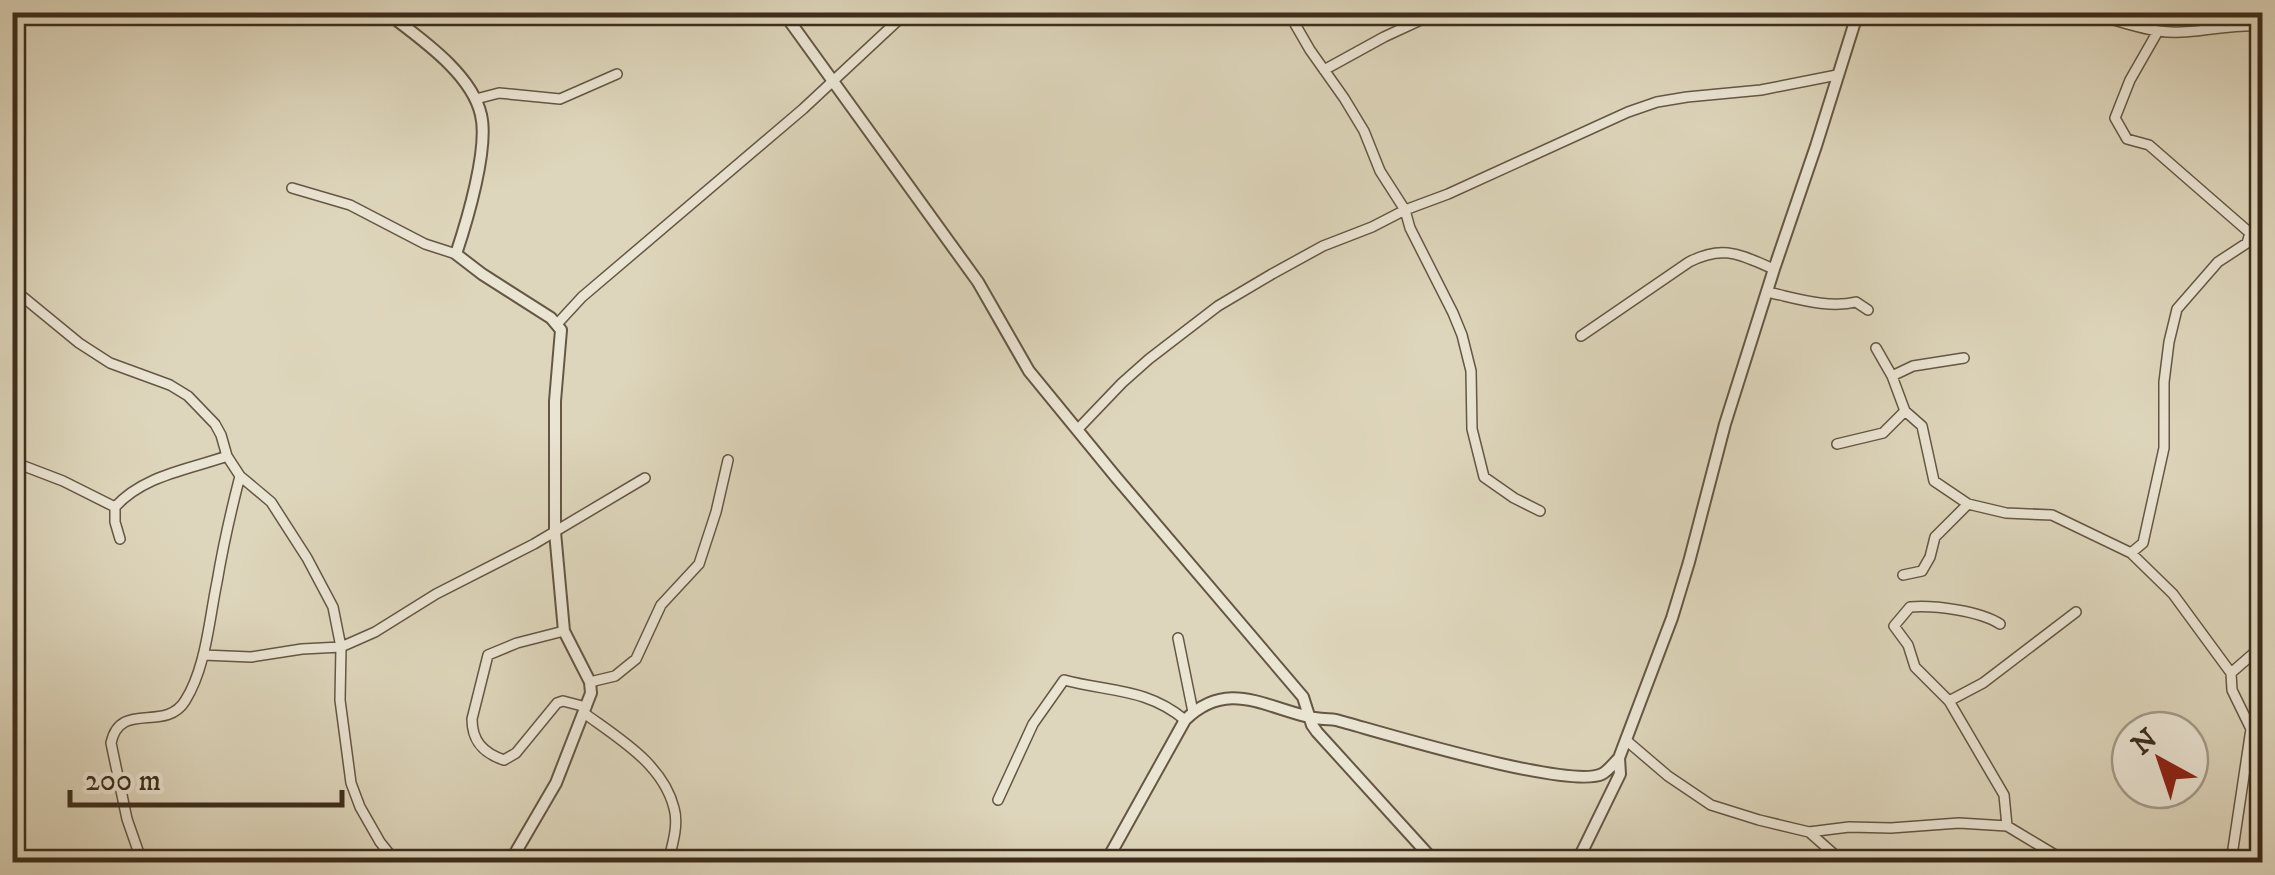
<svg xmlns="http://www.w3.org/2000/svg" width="2275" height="875" font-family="'IM FELL DW Pica',serif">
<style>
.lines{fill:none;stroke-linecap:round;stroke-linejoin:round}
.minor-casing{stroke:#655744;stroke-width:12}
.tertiary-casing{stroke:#655744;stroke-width:14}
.minor{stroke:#eae4d3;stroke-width:9}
.tertiary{stroke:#eae4d3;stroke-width:10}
</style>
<rect width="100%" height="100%" fill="#ded6bc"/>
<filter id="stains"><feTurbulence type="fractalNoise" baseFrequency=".002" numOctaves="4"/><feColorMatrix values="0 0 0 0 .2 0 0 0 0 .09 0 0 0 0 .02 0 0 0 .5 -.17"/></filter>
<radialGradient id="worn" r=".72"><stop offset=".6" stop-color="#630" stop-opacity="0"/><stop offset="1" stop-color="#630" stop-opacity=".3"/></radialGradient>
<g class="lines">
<g class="minor-casing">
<path id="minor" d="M1288 12 1310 50 1344 98 1364 131 1380 171 1405 210 1410 228 1453 313 1462 335 1471 371 1472 429 1484 477 1514 498 1540 511
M2089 12C2112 19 2135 28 2159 31 2193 36 2228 23 2262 26
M1324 70 1384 37 1438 12
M476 99 499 93 560 99 617 74
M292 188 350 205 425 244 456 254
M12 288 79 343 110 363 170 385 188 396 215 424 221 435 227 456 240 476 271 502 307 558 333 607 341 647 340 700 351 783 360 807 380 842 396 862
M1767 292C1796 298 1828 309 1856 302L1868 310
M558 323 582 297 803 109 907 12
M1581 336 1689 262C1724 244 1740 255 1774 269
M1876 348 1892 376 1905 411 1922 426 1934 481 1968 504 2006 513 2052 515 2131 553 2143 543 2164 448V382L2169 342 2177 309 2218 262 2247 243 2250 233 2149 145 2127 139 2115 118 2130 80 2158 31
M1892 376 1913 366 1964 358
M1077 430 1122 383 1149 359 1218 306 1272 274 1323 246 1372 227 1405 210 1448 194 1628 112 1657 102 1687 97 1761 90 1837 75
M1837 444 1883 433 1905 411
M16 463 63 481 115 507
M120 539 115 522V507C144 475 188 470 227 456
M2131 553 2173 594 2231 673 2232 690 2251 729 2231 862
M1903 575 1922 571 1930 557 1935 537 1968 504
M2000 624C1980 611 1935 605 1910 607L1894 626 1908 645 1915 667 1949 701 2004 795 2007 826
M564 631 517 643 488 655 472 719C472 741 483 753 504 760L516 753 557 703 563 701 586 707
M1178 638 1193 712
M203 655 251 657 302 649 341 647 375 632 436 594 534 544 645 478
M2231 673 2262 646
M590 682 615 676 636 659 661 605 699 564 716 512 728 460
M1949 701 1983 683 2076 612
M584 713C618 738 663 764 674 808 679 825 672 846 668 862
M1627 741 1668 776 1711 805 1759 820 1809 832 1849 827 1891 828 1959 823 2007 826 2067 862
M998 800 1033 724 1064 680C1109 692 1147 688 1185 720
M1809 832 1843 862
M142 862 127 819 111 743C120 700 165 733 185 701 206 668 209 620 217 582 223 546 231 511 240 476"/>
</g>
<g class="tertiary-casing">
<path id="tertiary" d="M386 12C418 37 472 73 481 115 489 148 467 221 456 254L482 274 551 318 561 330 555 401V532L564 631 590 682 591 693 556 783 510 862
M783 12 978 282 1029 371 1115 476 1303 697 1312 725 1317 732 1435 862
M1106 862 1185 720C1225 681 1259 704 1305 716 1315 719 1326 719 1336 720 1381 732 1569 790 1602 774 1608 771 1614 763 1619 758L1672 618 1689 562 1725 424 1774 269 1816 146 1858 12
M1577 862 1620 774 1619 758"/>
</g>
<use href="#minor" class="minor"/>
<use href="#tertiary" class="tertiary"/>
</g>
<rect width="2275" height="875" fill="none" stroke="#ded6bc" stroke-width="50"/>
<rect x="15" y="15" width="2245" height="845" fill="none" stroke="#3d2d1c" stroke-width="5"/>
<rect x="25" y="25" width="2225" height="825" fill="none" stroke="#3d2d1c" stroke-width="2.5"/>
<g transform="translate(2160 760) rotate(320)"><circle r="48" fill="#eae4d3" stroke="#a59b8a" stroke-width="2.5"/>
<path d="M0-8L18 38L0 25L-18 38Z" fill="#8f2418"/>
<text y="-15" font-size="28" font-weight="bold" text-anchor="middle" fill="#3d2d1c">N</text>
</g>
<path d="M70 790v15h272v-15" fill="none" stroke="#3d2d1c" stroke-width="5"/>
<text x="85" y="790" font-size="30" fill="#3d2d1c" stroke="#eae4d3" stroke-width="8" paint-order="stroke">200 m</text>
<rect width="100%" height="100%" filter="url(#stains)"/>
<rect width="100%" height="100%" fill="url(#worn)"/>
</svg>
